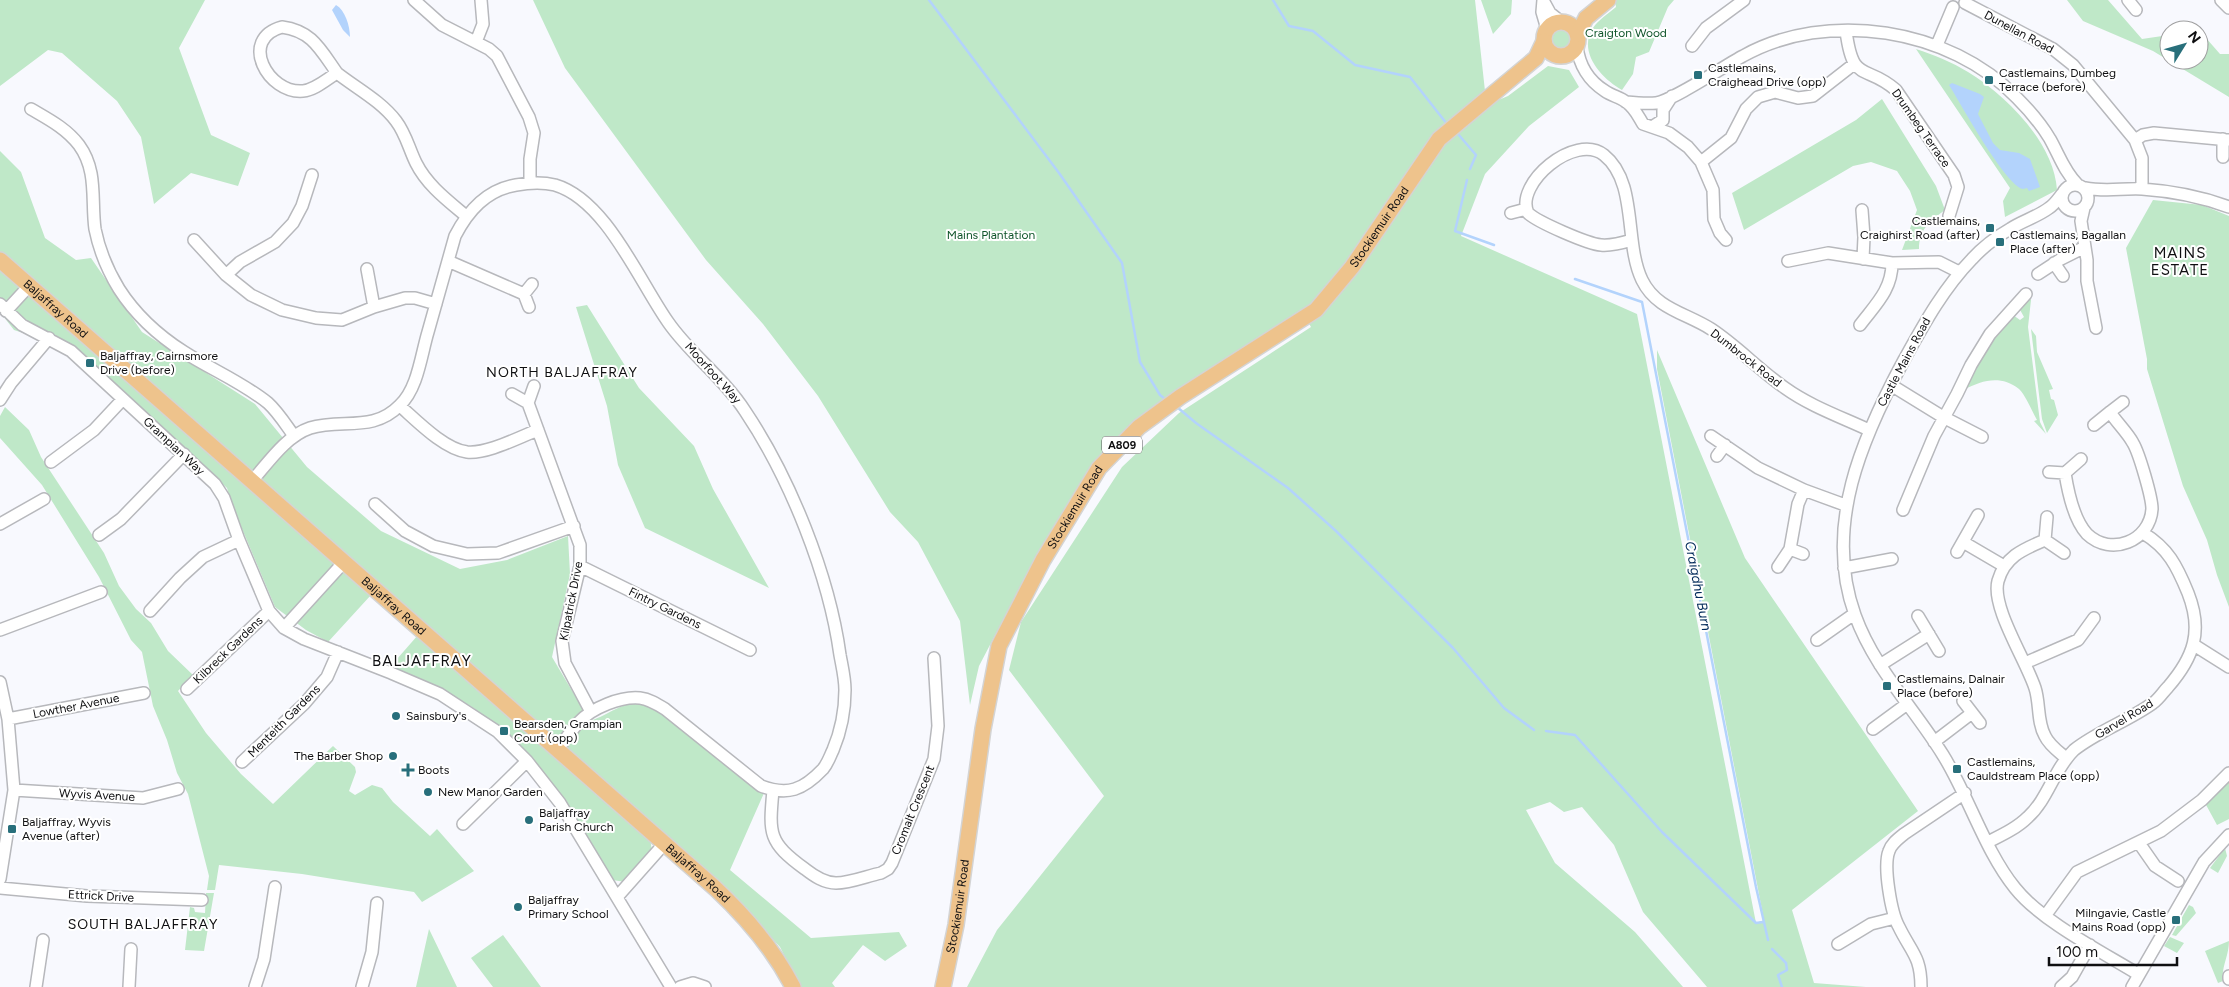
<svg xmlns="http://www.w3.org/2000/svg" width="2229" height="987" font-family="Figtree,sans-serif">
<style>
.green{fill:#bfe8c8}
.water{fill:#b3d3fc}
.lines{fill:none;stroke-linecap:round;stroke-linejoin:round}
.stream{stroke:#b3d3fc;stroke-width:2.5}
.minor-casing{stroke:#b7b8bc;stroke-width:14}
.major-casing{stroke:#d4d4d4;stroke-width:18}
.minor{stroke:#fff;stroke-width:11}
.major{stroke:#eec38c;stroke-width:15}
.poi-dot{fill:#286f7b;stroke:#fff;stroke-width:2}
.labels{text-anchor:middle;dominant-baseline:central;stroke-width:4;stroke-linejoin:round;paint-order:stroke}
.shield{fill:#fff;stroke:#575758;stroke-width:1}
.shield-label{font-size:11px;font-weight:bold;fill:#0f0f11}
.street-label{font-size:12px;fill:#0f0f11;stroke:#fff}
.park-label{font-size:12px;fill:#10552b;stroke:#fff}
.poi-label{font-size:12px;fill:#0f0f11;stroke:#fff;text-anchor:start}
.neighbourhood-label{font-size:14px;letter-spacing:1px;fill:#0f0f11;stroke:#fff}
.water-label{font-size:14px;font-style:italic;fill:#002959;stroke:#fff}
.quarter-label{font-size:15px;letter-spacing:1px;fill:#0f0f11;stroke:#fff}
</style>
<rect width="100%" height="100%" fill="#f8f9fe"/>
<path class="green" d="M0 0H205L179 48 211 135 250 153 238 186 191 173 154 204 141 137 117 101 62 53 48 50 0 86Z
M533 0H1475L1485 91 1458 117 1508 96 1548 66 1569 70 1579 87 1529 126 1485 174 1461 236 1637 314 1756 923 1764 920 1657 369V350L1745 558 1918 811 1792 910 1814 983 1866 987H1707L1643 912 1614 845 1582 807 1564 812 1550 802 1526 810 1555 863 1635 932 1683 987H967L997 930 1104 796 1009 670 1021 622 1122 467 1179 413 1311 327 1304 315 1136 419 1108 452 1028 572 979 666 970 705 960 621 918 542 890 512 818 396 763 324 706 260 565 68Z
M1481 0H1512L1511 14 1493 34Z
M1617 0H1674L1668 7 1649 52 1636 57 1633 74 1622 90C1602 79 1577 52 1593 28 1598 20 1609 13 1616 7L1615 1Z
M2067 0H2108L2142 39 2169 35V60H2199V30L2220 54H2229V97L2153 51 2083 21Z
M1551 39a10 10 0 1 1 20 0a10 10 0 1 1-20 0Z
M1916 49C1934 55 1952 62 1968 72 2007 96 2054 143 2057 190L2005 217 2003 201 2010 188Z
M1882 99 1936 186 1945 210C1930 221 1919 229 1919 249L1902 250 1917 210 1910 191 1897 171 1871 162 1853 166 1744 230 1732 193 1856 120Z
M0 151 21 172 45 238 76 260 91 258 142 332 255 404 307 467 381 531 460 569 507 560 568 536 570 574 552 657 590 721C619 711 629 692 662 713L764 793 730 870 811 938 899 932 907 946 885 961 863 945 832 983 835 987H800L780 947 715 877 571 753 563 764 650 838 652 851 626 882 612 880C573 815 536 750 472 707 446 690 418 679 390 667L418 635 371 595 328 642 306 630 275 607 232 505 227 488 82 352 14 330 0 312Z
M2153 200 2202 205 2229 216V607L2217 575 2207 540 2183 486 2147 369V359L2126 248Z
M2029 297 2031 300 2028 327 2040 422 2046 434 2034 421 2037 420C2032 411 2026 396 2019 389 2001 375 1982 380 1964 390L1986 344 2013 315 2020 320 2024 317 2019 308Z
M587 305 639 388 694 446 713 489 769 588 645 528 618 465 607 406 576 307Z
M2031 329 2036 336 2037 352 2053 389 2049 390 2051 399 2054 400 2058 415 2047 433 2042 419Z
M5 407 29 430 41 457 104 553 119 586 136 609 151 623 168 651 193 675 178 691 206 733 241 774 273 804 333 746 355 767 356 772 349 791 355 795 372 785 382 788 393 802 430 836 437 829 474 871 422 902 414 892 302 874 219 865 215 890H207L209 876 188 794 177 773 167 740 153 706 142 652 131 640 99 577 42 485 0 438V416Z
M2229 781V819L2217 825 2205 803Z
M2225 848 2227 856 2218 873 2210 868Z
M206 893H214L204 951 185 950 190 907 194 908 195 912 205 913Z
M2189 905 2193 907 2196 913 2176 936 2172 935Z
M429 929 457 987H416Z
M503 935 541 987H493L471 958Z
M2170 937 2184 943 2177 953 2164 946Z
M2229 941C2229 956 2221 967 2223 981L2218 983 2205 951Z"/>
<path class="water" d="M336 5C345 10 350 26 350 37L343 30 332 10Z
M1952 83 1980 94 1984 97 1978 114 1993 143 2000 150 2019 153 2030 159 2040 187 2029 191 2027 188 2023 189C2005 185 1961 104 1949 85Z"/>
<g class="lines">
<path class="stream" d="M929 0 1059 173 1122 263 1140 362 1160 395 1165 399
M1273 0 1289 26 1313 31 1355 65 1410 77 1447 124
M1458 134 1476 155 1470 169
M1467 180 1455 231 1494 245
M1575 279 1642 302 1756 887 1768 940
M1177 407 1196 423 1288 488 1336 531 1453 648 1504 708 1534 730
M1546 731 1575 735 1662 832 1756 923 1763 922
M1772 949 1786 963 1787 970 1778 975 1782 987"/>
<g class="minor-casing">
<path id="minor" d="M414 0 442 25 489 49 497 56 529 117 534 133 530 159V182
M1543 0 1542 12 1547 29
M2128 0 2136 10
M2221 0 2229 8
M1544 2 1550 13 1560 21
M1965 3 2053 49 2073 65 2135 140 2142 158V189
M282 27C312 31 320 49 337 73 327 79 315 90 303 91 268 94 238 39 282 27Z
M1846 31C1853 85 1865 63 1896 90L1954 175 1958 187 1949 216
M476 42 483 24 481 0
M1937 45 1953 7
M1577 46C1579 65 1589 81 1605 91 1612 96 1620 97 1626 102 1635 108 1638 116 1643 124L1669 133 1688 147 1701 162 1713 190 1714 219 1720 233 1726 240
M1692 46 1706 28 1744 0
M337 73C356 88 381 101 396 121 406 134 409 149 416 163 427 185 447 200 466 216
M1626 102C1636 103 1647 104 1656 103 1672 101 1726 65 1743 56 1827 9 1950 28 2017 98 2029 110 2041 124 2050 139 2059 155 2064 171 2077 184
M31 109C48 119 66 128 79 145 98 171 91 200 95 229 99 249 108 271 119 289 135 314 159 336 184 352 212 370 242 382 268 403 278 412 286 425 294 436
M1652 127 1663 120V110L1672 96
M2223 139V157
M2135 140 2143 135 2154 133 2229 140
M1701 162 1731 138 1746 109 1758 97 1775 92 1798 98 1813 96 1854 64
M2062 198a13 13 0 1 1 26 0a13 13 0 1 1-26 0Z
M2085 188C2106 192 2122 188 2142 189 2172 191 2202 197 2229 207
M2062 194C2058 199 2054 205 2049 208 2037 217 2022 221 2010 229 1996 237 1983 247 1972 259 1943 289 1924 324 1904 360 1862 438 1823 526 1855 615 1874 668 1914 708 1943 755 1969 797 1985 851 2015 888 2041 921 2102 952 2138 974
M2084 208 2081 221 2087 260V281L2096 328
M1862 210 1864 237 1863 259
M1511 213 1526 209
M194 240 226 275 251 295 282 310 316 318 342 320 374 307 405 298H415L436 304
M1632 240C1622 243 1611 246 1601 245 1588 244 1537 222 1528 213 1514 184 1575 132 1604 155 1638 182 1624 243 1642 280 1656 309 1686 313 1711 329 1737 346 1759 370 1785 388 1810 406 1841 417 1869 430
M448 261 524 294 529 307
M1788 261 1828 253 1892 263 1939 262 1959 272
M2054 263 2063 276
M367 269 374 307
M2038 274 2061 259 2085 247
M226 275 240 262 275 242 293 223 302 206 312 175
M524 294 532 284
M0 304 22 325 71 351 215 484 224 498 239 540 269 611 284 628 304 639 391 673 440 694 498 732 527 761 560 803 671 987
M6 311 29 286
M1860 325C1875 305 1892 290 1892 263
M1891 385 1943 417 1982 437
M534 386 528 403 580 545V566L562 641 565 663 591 712
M512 394 528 403
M0 400 11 383 49 338
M400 406C417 421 444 449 467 452 488 454 519 437 538 430
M2110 412 2123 402
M1711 436 1758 468 1804 490 1845 505
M1717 456 1725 445
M2081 459 2065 473C2068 492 2074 520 2087 534 2111 557 2150 541 2152 509 2152 497 2139 453 2133 443 2127 432 2117 423 2110 412L2094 425
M51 462 94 430 123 399
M2049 472 2065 473
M252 481C268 463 286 436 310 428 342 418 373 433 400 405 418 388 421 355 428 332 437 300 446 268 455 236 468 211 486 190 516 185 528 183 542 182 555 185 606 200 639 281 668 322 690 354 723 377 745 411 790 478 829 575 840 655 842 666 845 678 845 690 845 710 841 731 833 750 830 756 828 763 823 769 803 790 788 796 761 786L665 709C657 704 649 699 640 698 621 696 592 708 579 722 571 731 564 741 557 750
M375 504 405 531 433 546 467 554 498 553 574 526
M1903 510 1934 436 1957 394 1971 365 1990 334 2026 294
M0 524 44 499
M99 535 121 519 184 454
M2045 540 2047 517
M1963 542 2004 566
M1790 549 1803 554
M1957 552 1978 515
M2064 553 2045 540C2024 549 2005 556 1998 581 1991 607 2026 660 2035 688 2040 703 2037 722 2045 736 2049 745 2059 752 2066 758
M580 566 750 650
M1778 567 1790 549 1798 504 1804 490
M1844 568 1892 559
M150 611 180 578 203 557 239 540
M1918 616 1939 651
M284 628 344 562
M0 630 101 592
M1817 640 1854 614
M2194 645 2229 667
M2025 663 2078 640 2094 618
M1880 665 1929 634
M0 682 8 719 14 790 0 879
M187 689 269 611
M1963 701 1980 723
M8 719 144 693
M1873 729 1907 704
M1934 742 1972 713
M242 762 304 704 327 677 338 652
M14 790 143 798 178 789
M773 790C769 834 768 842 805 869 814 876 824 883 836 883 850 883 867 876 881 873L888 869 892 863 934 759 938 726 934 658
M463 824 527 761
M1988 842C2002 835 2017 828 2028 817 2048 799 2054 769 2074 750 2098 731 2128 721 2153 703 2159 699 2163 692 2168 687 2194 657 2203 631 2188 593 2177 566 2168 548 2143 533
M2139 843 2155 866 2178 881
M0 888 87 896 202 900
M617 897 664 844
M2045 916 2077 872 2161 831 2202 800 2229 773
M1838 944 1871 924 1895 918
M2229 976V979
M36 987 43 940
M129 987 131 949
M255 987 264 959 275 887
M362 987 372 952 377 903
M680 987 693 983 705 987
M1921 987C1921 956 1911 952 1899 927 1891 913 1883 866 1889 851 1891 844 1898 839 1904 834L1965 793
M2061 987 2072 977 2090 945
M2132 987 2204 862 2229 835"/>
</g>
<g class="major-casing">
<g id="major">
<circle cx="1561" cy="39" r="17"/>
<path d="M1578 34 1586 18 1608 0"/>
<path id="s1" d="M0 260 715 888C746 917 773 948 793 987"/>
<path id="s2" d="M943 987 956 925 983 729 999 646 1043 560 1099 468 1139 427 1180 397 1316 310 1352 267 1439 139 1536 58 1544 41"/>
</g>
</g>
<use href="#minor" class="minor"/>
<use href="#major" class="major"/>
</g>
<g class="poi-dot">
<rect x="1693" y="70" width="10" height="10" rx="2.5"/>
<rect x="1984" y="75" width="10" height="10" rx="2.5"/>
<rect x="1985" y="223" width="10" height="10" rx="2.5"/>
<rect x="1995" y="237" width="10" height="10" rx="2.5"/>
<rect x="85" y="358" width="10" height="10" rx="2.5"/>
<rect x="1882" y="681" width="10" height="10" rx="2.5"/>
<circle cx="396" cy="716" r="5"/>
<rect x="499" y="726" width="10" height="10" rx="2.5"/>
<circle cx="393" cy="756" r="5"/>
<rect x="1952" y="764" width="10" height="10" rx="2.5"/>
<path d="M405.5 762.5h5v5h5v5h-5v5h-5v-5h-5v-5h5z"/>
<circle cx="428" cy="792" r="5"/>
<circle cx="529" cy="820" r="5"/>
<rect x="7" y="824" width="10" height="10" rx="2.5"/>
<circle cx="518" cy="907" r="5"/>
<rect x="2171" y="915" width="10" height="10" rx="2.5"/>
</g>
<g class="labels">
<rect class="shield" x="1102" y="436.5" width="40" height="17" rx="4"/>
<g class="shield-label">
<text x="1122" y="445">A809</text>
</g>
<g class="street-label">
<text transform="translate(2019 32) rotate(28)">Dunellan Road</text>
<text transform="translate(1921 128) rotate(55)">Drumbeg Terrace</text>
<text stroke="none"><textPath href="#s2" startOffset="924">Stockiemuir Road</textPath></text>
<text stroke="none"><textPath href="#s1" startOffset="74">Baljaffray Road</textPath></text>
<text transform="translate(1746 358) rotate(38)">Dumbrock Road</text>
<text transform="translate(1904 362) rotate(-62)">Castle Mains Road</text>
<text transform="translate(713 373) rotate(48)">Moorfoot Way</text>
<text transform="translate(174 446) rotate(43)">Grampian Way</text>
<text stroke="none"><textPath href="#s2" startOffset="504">Stockiemuir Road</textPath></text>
<text transform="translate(571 601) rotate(-79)">Kilpatrick Drive</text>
<text stroke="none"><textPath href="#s1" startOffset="524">Baljaffray Road</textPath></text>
<text transform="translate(665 608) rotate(26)">Fintry Gardens</text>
<text transform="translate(228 650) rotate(-44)">Kilbreck Gardens</text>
<text transform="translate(76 706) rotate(-11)">Lowther Avenue</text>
<text transform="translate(2124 719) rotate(-31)">Garvel Road</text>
<text transform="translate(284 721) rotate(-45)">Menteith Gardens</text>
<text transform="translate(97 795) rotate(3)">Wyvis Avenue</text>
<text transform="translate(913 810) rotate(-68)">Cromalt Crescent</text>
<text stroke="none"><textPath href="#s1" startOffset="929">Baljaffray Road</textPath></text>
<text transform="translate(101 896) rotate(3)">Ettrick Drive</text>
<text stroke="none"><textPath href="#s2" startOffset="82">Stockiemuir Road</textPath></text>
</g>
<g class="park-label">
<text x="1626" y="33">Craigton Wood</text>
<text x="991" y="235">Mains Plantation</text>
</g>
<g class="poi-label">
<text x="1708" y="68">Castlemains,<tspan x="1708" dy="14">Craighead Drive (opp)</tspan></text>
<text x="1999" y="73">Castlemains, Dumbeg<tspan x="1999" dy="14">Terrace (before)</tspan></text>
<text x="1980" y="221" text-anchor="end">Castlemains,<tspan x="1980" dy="14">Craighirst Road (after)</tspan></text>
<text x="2010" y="235">Castlemains, Bagallan<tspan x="2010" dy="14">Place (after)</tspan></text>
<text x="100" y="356">Baljaffray, Cairnsmore<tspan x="100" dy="14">Drive (before)</tspan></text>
<text x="1897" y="679">Castlemains, Dalnair<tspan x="1897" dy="14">Place (before)</tspan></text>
<text x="406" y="716">Sainsbury's</text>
<text x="514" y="724">Bearsden, Grampian<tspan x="514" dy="14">Court (opp)</tspan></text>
<text x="383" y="756" text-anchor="end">The Barber Shop</text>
<text x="1967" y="762">Castlemains,<tspan x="1967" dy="14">Cauldstream Place (opp)</tspan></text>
<text x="418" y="770">Boots</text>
<text x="438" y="792">New Manor Garden</text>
<text x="539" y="813">Baljaffray<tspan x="539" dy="14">Parish Church</tspan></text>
<text x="22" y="822">Baljaffray, Wyvis<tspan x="22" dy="14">Avenue (after)</tspan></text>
<text x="528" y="900">Baljaffray<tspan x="528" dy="14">Primary School</tspan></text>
<text x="2166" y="913" text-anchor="end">Milngavie, Castle<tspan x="2166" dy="14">Mains Road (opp)</tspan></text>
</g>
<g class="neighbourhood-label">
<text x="562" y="372">NORTH BALJAFFRAY</text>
<text x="143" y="924">SOUTH BALJAFFRAY</text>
</g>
<g class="water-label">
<text transform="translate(1698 586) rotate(79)">Craigdhu Burn</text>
</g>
<g class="quarter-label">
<text x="2180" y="253">MAINS<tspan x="2180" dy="17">ESTATE</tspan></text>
<text x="422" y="661">BALJAFFRAY</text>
</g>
</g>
<g transform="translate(2184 45) rotate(53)"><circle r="24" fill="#ffffff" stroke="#9f9fa0"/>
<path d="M0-4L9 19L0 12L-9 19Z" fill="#286f7b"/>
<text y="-8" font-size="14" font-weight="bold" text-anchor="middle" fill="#0f0f11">N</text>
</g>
<path d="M2049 957v8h128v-8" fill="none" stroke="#0f0f11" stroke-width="2.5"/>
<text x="2056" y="957" font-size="15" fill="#0f0f11" stroke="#ffffff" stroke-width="4" paint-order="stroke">100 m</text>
</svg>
